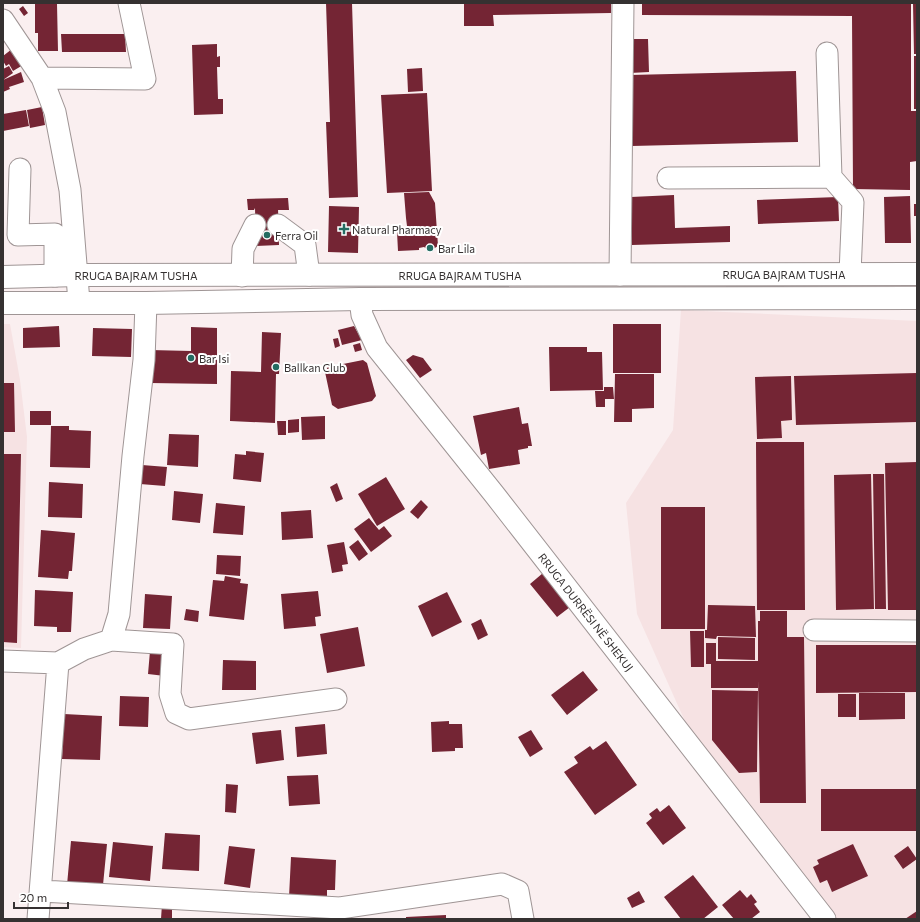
<svg xmlns="http://www.w3.org/2000/svg" width="920" height="922" font-family="Commissioner,sans-serif">
<style>
.built{fill:#f6e2e3}
.building{fill:#742534}
.lines{fill:none;stroke-linecap:round;stroke-linejoin:round}
.minor-casing{stroke:#9f9595;stroke-width:23}
.major-casing{stroke:#9f9595;stroke-width:24}
.minor{stroke:#fff;stroke-width:21}
.major{stroke:#fff;stroke-width:22}
.poi-dot{fill:#246c62;stroke:#fff;stroke-width:1.5}
.labels{text-anchor:middle;dominant-baseline:central;stroke-width:4;stroke-linejoin:round;paint-order:stroke}
.poi-label{font-size:11px;fill:#353131;stroke:#fff;text-anchor:start}
.street-label{font-size:11px;fill:#353131;stroke:#fff}
</style>
<rect width="100%" height="100%" fill="#faeff0"/>
<path class="built" d="M681 310 917 321V919H832L688 728 637 614 626 503 673 430Z
M3 324H10L20 380 27 437 21 648 3 647Z"/>
<path class="building" d="M326 3H352L358 197 329 198 326 122H330Z
M464 3H611V13L493 15 494 26H464Z
M642 3H911V111H917V161L910 162V190L853 189 852 16 642 15Z
M913 3H917V54H914Z
M35 4H57L58 51H38V33H35Z
M23 6 28 13 24 16 19 9Z
M61 34H125L126 52H62Z
M629 39H648L649 72 630 73Z
M217 44V57L220 56V67H217L218 99H223V114L194 115 192 45Z
M12 49 23 65 13 71 9 64 6 66 3 61V56Z
M914 56H917V109H914Z
M9 66 13 73 3 80V69Z
M422 68 423 91 408 92 407 69Z
M796 71 798 142 632 146 630 75Z
M21 72 24 82 9 87 10 89 3 92V80Z
M427 93 432 191 387 193 381 95Z
M42 107 45 125 30 128 27 110Z
M26 110 29 126 3 131V114Z
M429 192 435 203 438 246 430 251 424 247 419 248V250L398 251 397 232H402V228L414 227 407 226 406 218 411 217 406 218 404 193Z
M674 195 675 228 730 226V242L632 245 631 197Z
M910 196 911 243H885L884 197Z
M838 197 839 221 758 224 757 200Z
M288 198 289 210H278V208L279 245 256 246 255 208 254 210H248L247 199Z
M914 204H917V216H914Z
M329 206 359 207 358 253 328 252Z
M613 324H661V373H613Z
M59 326 60 347 23 348V328Z
M354 326 362 340 342 345 338 330Z
M191 327 217 328V384L150 383V350L191 351Z
M93 328 132 329 131 357 92 356Z
M262 332 281 333 279 374H276L275 423 230 421 231 371 261 372Z
M338 338 340 346 335 348 333 339Z
M360 343 362 350 355 352 353 345Z
M549 347H587V352H602L603 390 550 391Z
M413 355 423 358 432 370 420 378 406 360Z
M363 360 367 363 376 396 372 401 338 409 332 405 325 372 328 367Z
M917 373V422L796 425 794 376Z
M615 374H654V408L632 409V422H614Z
M791 376 792 420 781 421 782 438 757 439 755 377Z
M3 383H14L15 432H3Z
M604 387H613L614 399H605V407H596L595 391H604Z
M519 407 522 424 528 423 532 446H528V448L518 450 520 464 489 469 486 453 481 455 473 416Z
M30 411H51V425H30Z
M325 416V439L302 440 301 417Z
M299 419V432L288 433V420Z
M277 421H286V435H278Z
M51 426H69V430L91 431 90 468 50 467Z
M169 434 199 435 198 467 167 465Z
M756 442H804L805 610H757Z
M246 451 264 453 261 482 233 479 235 454 246 455Z
M3 454H21L17 643 3 642Z
M917 462V610H888L885 463Z
M142 465 167 467 165 486 140 484Z
M871 474 874 609 836 610 834 475Z
M873 474H884L886 609H875Z
M386 477 405 509 377 526 358 494Z
M49 482 83 484 82 518 48 517Z
M337 483 343 499 336 502 330 487Z
M174 491 203 494 200 523 172 520Z
M421 500 428 507 418 519 410 512Z
M216 503 245 506 243 535 213 533Z
M661 507H705V629H661Z
M311 510 313 538 282 540 281 512Z
M369 518 379 530 384 526 392 536 371 552 354 529Z
M41 530 75 533 72 571H69L68 579 38 577Z
M358 540 368 554 359 561 349 547Z
M344 542 348 564 342 565 343 571 332 573 327 545Z
M217 555 241 556 240 576 216 574Z
M543 573 570 607 557 617 530 584Z
M225 576 241 579 240 583 248 584 244 620 209 616 213 580 224 581Z
M35 590 73 592 71 632H57V627L34 626Z
M318 591 321 616 315 617 316 626 284 629 281 594Z
M447 592 462 622 432 637 418 606Z
M145 594 172 596 170 629 143 628Z
M708 605 755 606 756 637 717 636 716 639 705 638V630H707Z
M186 609 199 611 198 622 184 620Z
M760 611H787V637H804L806 803H760L758 680V688H711V664H706V643H716V661H758V621H760Z
M481 619 488 635 478 640 471 624Z
M358 627 365 666 327 673 320 634Z
M690 631H704V667H691Z
M718 637 755 638V660L718 659Z
M816 645H917V692L816 693Z
M150 651 167 653 165 676 148 674Z
M223 660 256 661V690H222Z
M583 671 598 690 567 715 551 695Z
M712 690 758 691 757 772 739 773 712 740Z
M859 693H905V719L859 720Z
M838 694H856V717H838Z
M120 696 149 697 148 727 119 726Z
M64 714 102 716 100 760 62 759Z
M449 721V724H462L463 748H455V751L432 752 431 722Z
M325 724 327 754 297 757 295 727Z
M281 730 284 760 256 764 252 733Z
M531 730 543 749 530 757 518 737Z
M606 741 637 785 595 815 564 772 578 763 574 757 590 746 593 750Z
M318 775 320 804 289 806 287 776Z
M226 784 238 785 236 813 225 812Z
M821 789H917V831H821Z
M669 805 686 828 663 845 646 823 652 818 649 814 657 808 660 812Z
M165 833 200 835 199 871 162 869Z
M71 841 107 844 103 885H67Z
M113 842 153 846 150 881 109 877Z
M853 844 868 876 832 892 827 880 820 883 813 867 819 864 817 860Z
M229 846 255 849 250 888 224 884Z
M908 846 917 859 903 869 894 856Z
M291 857 336 860 335 890H327V900L289 897Z
M693 875 718 907 703 919H681L664 897Z
M740 890 747 898 751 894 757 902 754 904 760 912 751 919H734L722 905Z
M639 891 645 902 632 908 627 898Z
M162 904 172 905V919H161Z
M917 911V919H905Z
M446 915V919H406V917Z"/>
<g class="lines">
<g class="minor-casing">
<path id="minor" d="M3 20 42 78 55 112 70 190 79 302
M827 53 831 177 853 202 850 274
M42 78 145 79 129 3
M20 169 18 235 55 234V276
M668 178 831 177
M278 225 305 245 309 275
M620 275 623 3
M242 276 243 249 255 225
M360 299 362 315 377 348 494 494 825 919
M814 630 917 631
M111 640 119 614 133 456 144 360 146 303
M3 661 58 663 84 649 111 640 173 644 170 694 176 713 189 719 336 699
M42 891 340 908 502 884 518 891 523 919
M38 919 58 663"/>
</g>
<g class="major-casing">
<path id="major" d="M3 277 78 275 917 274
M3 303H146L360 299 917 298"/>
</g>
<use href="#minor" class="minor"/>
<use href="#major" class="major"/>
</g>
<g class="poi-dot">
<path d="M342 223h4v4h4v4h-4v4h-4v-4h-4v-4h4z"/>
<circle cx="267" cy="235" r="4"/>
<circle cx="430" cy="248" r="4"/>
<circle cx="191" cy="358" r="4"/>
<circle cx="276" cy="367" r="4"/>
</g>
<g class="labels">
<g class="poi-label">
<text x="352" y="229">Natural Pharmacy</text>
<text x="275" y="235">Ferra Oil</text>
<text x="438" y="248">Bar Lila</text>
<text x="199" y="358">Bar Isi</text>
<text x="284" y="367">Ballkan Club</text>
</g>
<g class="street-label">
<text x="784" y="274">RRUGA BAJRAM TUSHA</text>
<text x="136" y="275">RRUGA BAJRAM TUSHA</text>
<text x="460" y="275">RRUGA BAJRAM TUSHA</text>
<text transform="translate(586 612) rotate(52)">RRUGA DURRËSI NË SHEKUJ</text>
</g>
</g>
<rect width="920" height="922" fill="none" stroke="#353131" stroke-width="8"/>
<path d="M14 902v6h54v-6" fill="none" stroke="#353131" stroke-width="2"/>
<text x="20" y="902" font-size="12" fill="#353131" stroke="#ffffff" stroke-width="3" paint-order="stroke">20 m</text>
</svg>
